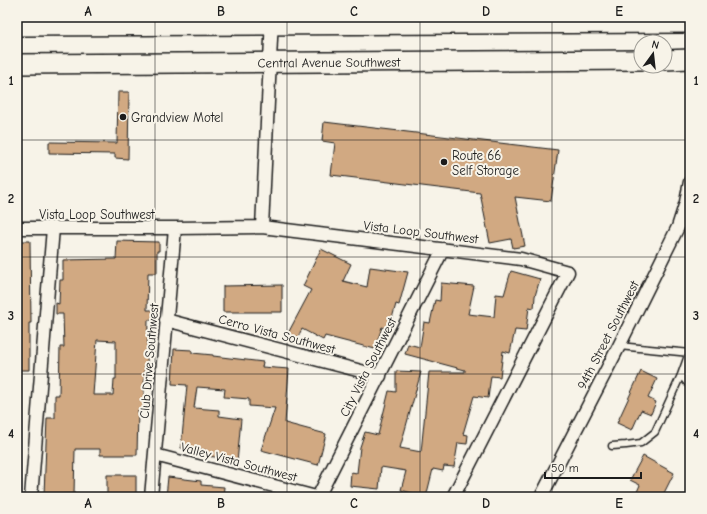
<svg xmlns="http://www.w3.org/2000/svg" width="707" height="514" font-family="'Comic Neue',sans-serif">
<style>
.building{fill:#d1a982;stroke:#1c1c1c;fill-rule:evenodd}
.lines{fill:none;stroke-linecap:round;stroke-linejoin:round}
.lane-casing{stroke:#1c1c1c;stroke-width:9}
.street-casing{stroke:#1c1c1c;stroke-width:15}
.primary-casing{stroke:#1c1c1c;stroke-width:22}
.lane{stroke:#f7f3e8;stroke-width:6}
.street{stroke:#f7f3e8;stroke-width:12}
.primary{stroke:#f7f3e8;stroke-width:19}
.grid{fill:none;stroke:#1c1c1c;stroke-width:1;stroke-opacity:0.55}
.poi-dot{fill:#1c1c1c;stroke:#f7f3e8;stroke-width:1.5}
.labels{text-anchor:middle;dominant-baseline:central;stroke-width:4;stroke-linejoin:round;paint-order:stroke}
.street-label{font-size:13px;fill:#1c1c1c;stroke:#f7f3e8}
.poi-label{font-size:13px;fill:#1c1c1c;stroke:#f7f3e8;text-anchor:start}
.neatline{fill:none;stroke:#1c1c1c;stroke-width:1.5}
.grid-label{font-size:13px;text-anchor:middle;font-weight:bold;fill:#1c1c1c}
</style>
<rect width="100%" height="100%" fill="#f7f3e8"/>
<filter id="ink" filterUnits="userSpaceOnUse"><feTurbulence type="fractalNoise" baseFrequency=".025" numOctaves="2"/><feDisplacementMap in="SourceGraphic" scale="8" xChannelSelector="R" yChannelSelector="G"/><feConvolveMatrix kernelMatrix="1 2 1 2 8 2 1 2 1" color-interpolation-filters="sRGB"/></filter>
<g filter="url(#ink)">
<path class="building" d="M118 92H129L128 159 115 158V154L49 153V142L117 143Z
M324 122 558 150 551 201 515 197 525 246 513 248 511 239 490 243 480 193 331 175 335 143 322 141Z
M17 241H30L31 323H29V370H17Z
M117 241 159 242V251H157V273H148L147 310H155V320H148L147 364H145L144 387V410H138L137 455H100V449H75L74 494 44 495 47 418H55V395H59L60 347H64L63 314H56V303L59 304 60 280H63V260L116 259ZM97 340 116 341V379H114L113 395H93Z
M321 249 351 264 343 281 367 287 370 267 408 272 399 305 396 304 389 329 382 327 375 349 325 336 323 340 302 329 295 342 286 337 311 290 303 286Z
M511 271 540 279 535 296 534 308 529 307 526 331 515 330 510 353 503 351 500 377 491 376 488 398 474 396 463 434 468 435 467 444 458 443 454 467 444 466 443 471 433 469 426 497 401 490 406 471 381 467 379 489 350 486 351 472 357 473 360 447 365 432 378 435 389 391 396 392V371L421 372 400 448 421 452 429 372H465V370L405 354 408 344 420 347 424 322 430 323 435 300 440 301 441 283 474 286 468 314 494 317 496 294 504 295Z
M282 285V312H223V286Z
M174 349 192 350V353L213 355V356L263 362 262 367 289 369 285 423 326 434 318 465 261 450 275 408 249 406V399L224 397 225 389 197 387 194 408 219 410V416L241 419 237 463 227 462V458L204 456 205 450 181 448 187 385 172 384Z
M641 371 657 379 648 398 656 402 651 414 641 410 632 430 617 423Z
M643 456 674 473 662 497H642L636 494 640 485 630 480Z
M107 475H136V497H107Z
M168 477 201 481V485L224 487 223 497H166Z"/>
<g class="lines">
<g class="lane-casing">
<path id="lane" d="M619 346 690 353
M689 353 681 375 690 386
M612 446 626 445 641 443 655 432 681 375"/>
</g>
<g class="street-casing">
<path id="street" d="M262 227 272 18
M17 228H175L262 227 521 259 568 272 453 497
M166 320 380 376
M155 455 316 497
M31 497 53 228
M151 497 175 228
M318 497 443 249
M541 497 619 346 678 227 686 202 690 182"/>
</g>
<g class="primary-casing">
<g id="primary">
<path d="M17 26 690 23"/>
<path d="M665 60 690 59"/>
<path id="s1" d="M17 64 641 60"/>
</g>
</g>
<use href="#lane" class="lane"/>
<use href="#street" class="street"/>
<use href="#primary" class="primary"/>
</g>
</g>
<path class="grid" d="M155 17V497M287 17V497M420 17V497M552 17V497M17 140H690M17 257H690M17 374H690"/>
<g class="poi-dot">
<circle cx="123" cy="117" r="4"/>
<circle cx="444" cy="162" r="4"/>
</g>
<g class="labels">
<g class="street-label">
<text stroke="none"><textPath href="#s1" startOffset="312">Central Avenue Southwest</textPath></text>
<text x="97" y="214">Vista Loop Southwest</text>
<text transform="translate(421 232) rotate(7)">Vista Loop Southwest</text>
<text transform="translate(277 334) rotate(15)">Cerro Vista Southwest</text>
<text transform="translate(608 335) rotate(-63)">94th Street Southwest</text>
<text transform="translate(149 361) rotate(-85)">Club Drive Southwest</text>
<text transform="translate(368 367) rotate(-63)">City Vista Southwest</text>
<text transform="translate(239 462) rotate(15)">Valley Vista Southwest</text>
</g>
<g class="poi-label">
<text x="131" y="117">Grandview Motel</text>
<text x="452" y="155">Route 66<tspan x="452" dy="15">Self Storage</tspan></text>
</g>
</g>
<rect width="707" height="514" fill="none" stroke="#f7f3e8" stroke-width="44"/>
<g transform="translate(653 54) rotate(15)"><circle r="19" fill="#f7f3e8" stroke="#9f9d96"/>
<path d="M0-3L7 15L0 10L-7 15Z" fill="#1c1c1c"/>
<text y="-6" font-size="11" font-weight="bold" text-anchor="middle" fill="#1c1c1c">N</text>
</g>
<path d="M545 472v6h96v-6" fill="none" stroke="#1c1c1c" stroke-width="2"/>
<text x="551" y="472" font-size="12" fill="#1c1c1c" stroke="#f7f3e8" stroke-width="3" paint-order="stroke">50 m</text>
<rect x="22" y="22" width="663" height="470" class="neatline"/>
<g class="grid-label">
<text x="88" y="16">A</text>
<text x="221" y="16">B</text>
<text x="354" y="16">C</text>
<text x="486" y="16">D</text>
<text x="619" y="16">E</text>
<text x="11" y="85">1</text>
<text x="696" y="85">1</text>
<text x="11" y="203">2</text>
<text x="696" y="203">2</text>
<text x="11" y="320">3</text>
<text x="696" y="320">3</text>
<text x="11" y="438">4</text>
<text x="696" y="438">4</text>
<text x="88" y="508">A</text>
<text x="221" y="508">B</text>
<text x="354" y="508">C</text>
<text x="486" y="508">D</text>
<text x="619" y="508">E</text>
</g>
</svg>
